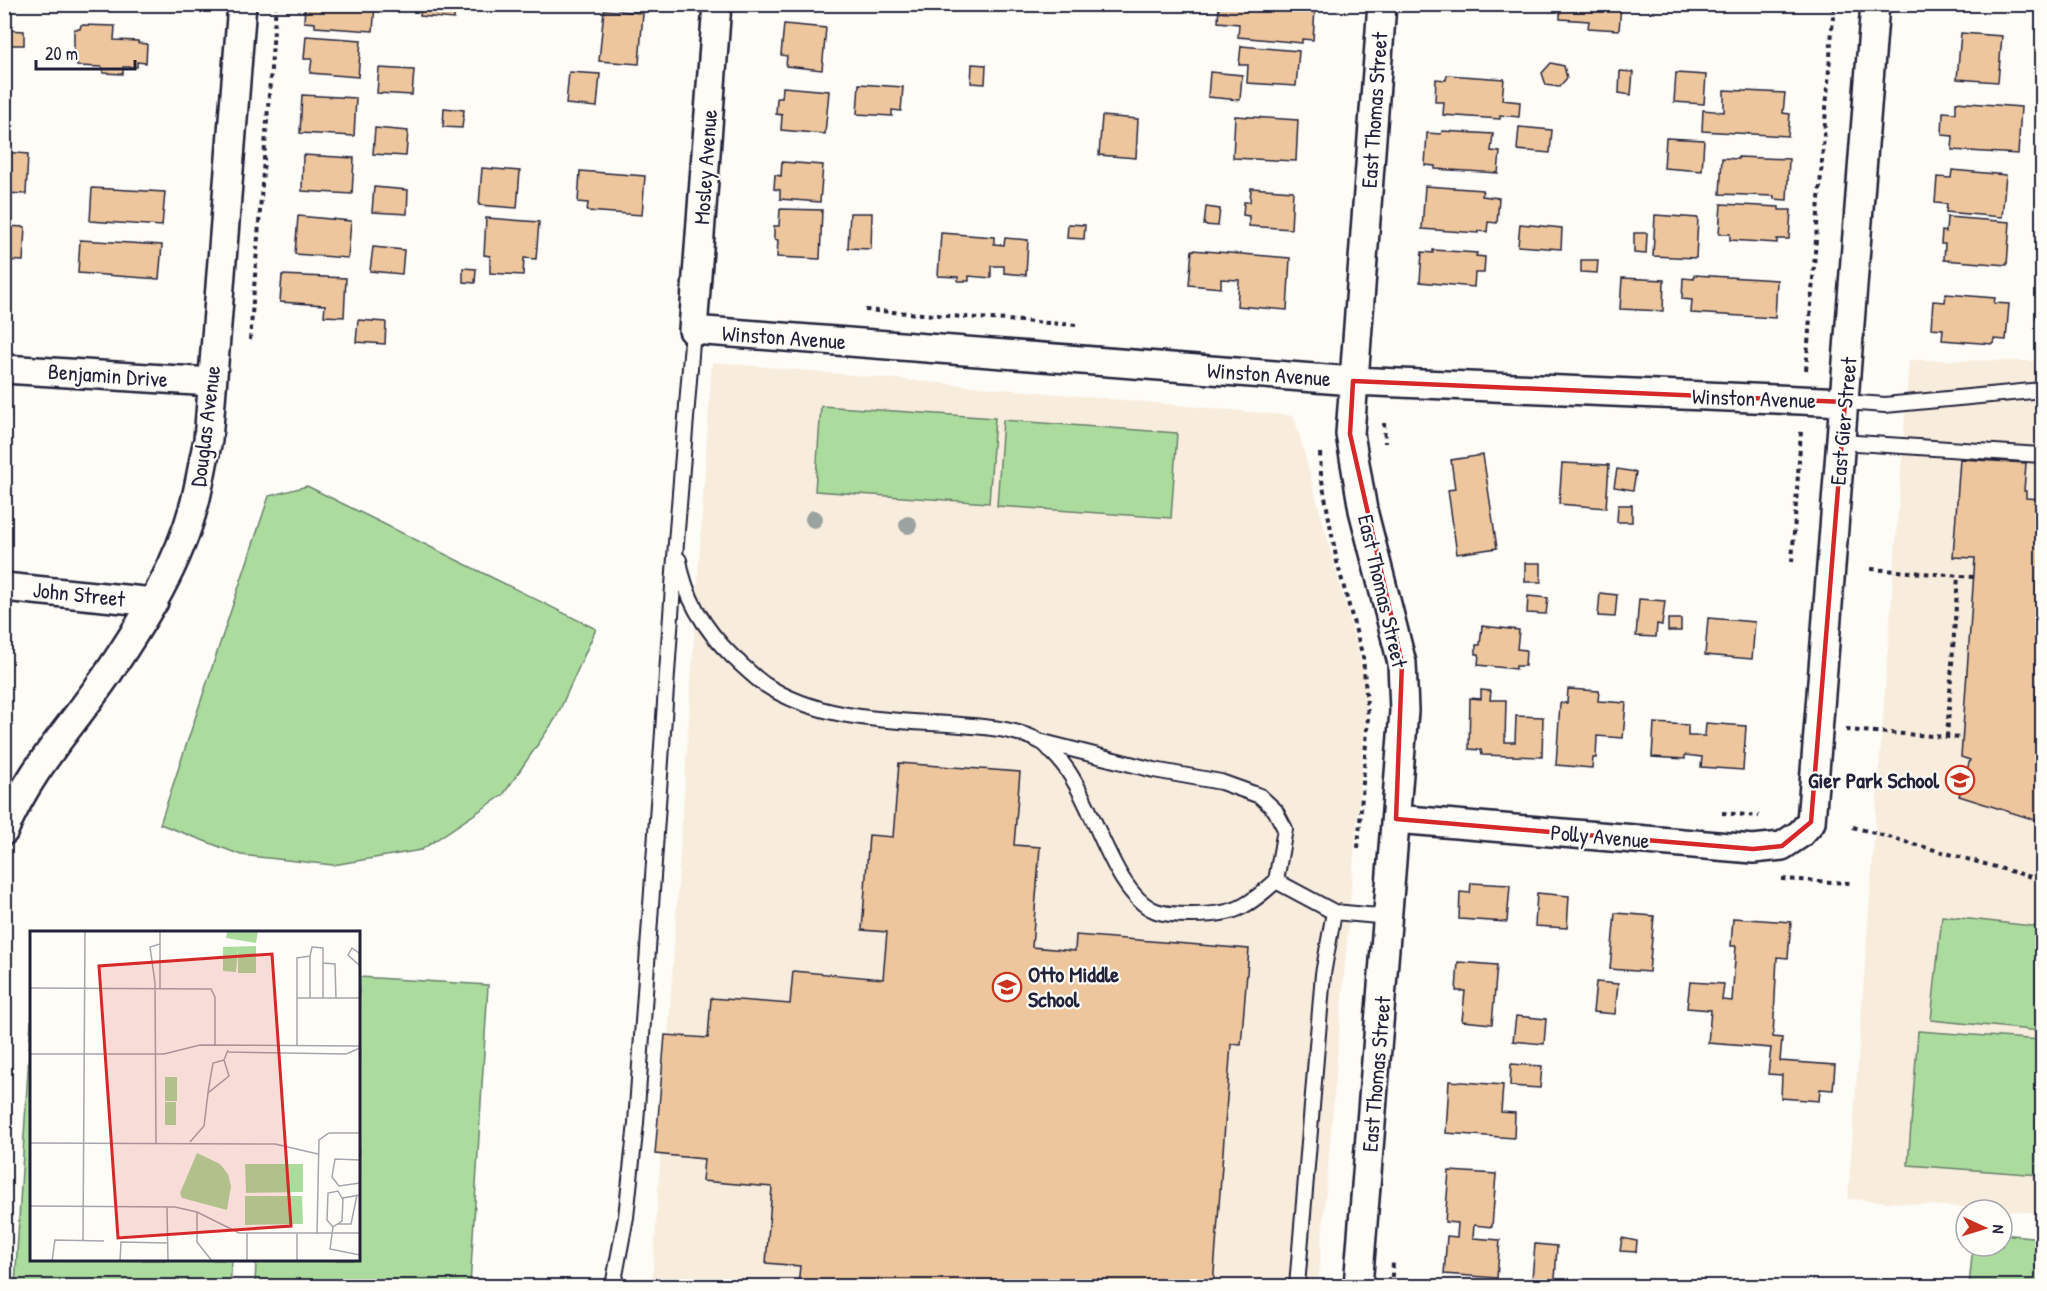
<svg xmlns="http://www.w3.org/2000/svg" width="2047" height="1291" font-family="'Patrick Hand',sans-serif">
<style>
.built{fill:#f8ecdc}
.green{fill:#acdc9d;stroke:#677f6c;stroke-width:1.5}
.building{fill:#edc69d;stroke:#22223b;stroke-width:1.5}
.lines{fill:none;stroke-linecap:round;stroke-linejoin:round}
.lane-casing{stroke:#22223b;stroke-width:18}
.street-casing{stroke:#22223b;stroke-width:32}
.path{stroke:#22223b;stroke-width:4;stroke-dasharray:4.5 4.5;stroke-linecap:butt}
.lane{stroke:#fdfcf7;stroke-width:14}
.street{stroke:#fdfcf7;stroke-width:27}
.tree{fill:#9ba3a0}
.marked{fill:none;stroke:#d62828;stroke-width:4.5;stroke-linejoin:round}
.labels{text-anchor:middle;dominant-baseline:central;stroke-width:4.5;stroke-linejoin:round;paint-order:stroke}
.street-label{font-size:22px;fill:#22223b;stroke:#fdfcf7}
.poi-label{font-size:22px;font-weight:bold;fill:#22223b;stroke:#fdfcf7;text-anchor:end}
.inset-road{fill:none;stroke:#a5a5ac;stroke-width:1.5}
.view{fill:#d62828;fill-opacity:0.15;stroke:#d62828;stroke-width:3}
.inset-edge{fill:none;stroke:#22223b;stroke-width:3}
</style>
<rect width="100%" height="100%" fill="#fdfcf7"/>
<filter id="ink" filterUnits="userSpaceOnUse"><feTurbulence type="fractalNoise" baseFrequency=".0167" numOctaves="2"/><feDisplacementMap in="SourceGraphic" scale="12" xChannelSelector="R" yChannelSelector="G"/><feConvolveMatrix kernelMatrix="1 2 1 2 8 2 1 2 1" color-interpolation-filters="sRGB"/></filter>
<g filter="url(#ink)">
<path class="built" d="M1909 360 2042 361V1213L1848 1199Z
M712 362 1294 416 1368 688 1318 1286H652Z"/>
<path class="green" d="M821 406 995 418 989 503 815 491Z
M1003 420 1177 433 1171 518 997 506Z
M307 486 596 629 556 718 503 795 421 850 333 865 241 855 160 824 269 496Z
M1942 916 2042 927V1031L1931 1020Z
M359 977 488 985 470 1286H255L256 1260H358Z
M31 1020 32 1260H232L230 1286H15Z
M1918 1031 2042 1040V1175L1908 1165Z
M2002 1234 2042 1238V1286H1969L1973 1246H2002Z"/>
<path class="building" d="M305 4H375L373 31 315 27V23L304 22Z
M421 4H455L454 19 420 16Z
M803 4H845V7Z
M1219 4H1295L1302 5V8L1315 9 1313 40 1302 39V43L1238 37 1239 24 1218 22Z
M1560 4 1621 6 1619 30 1588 28 1589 21 1560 19Z
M604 10 643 13 639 64 599 61Z
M784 24 826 28 822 70 786 66 787 56 781 55Z
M81 25 115 26 114 40 138 41V43L147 44 146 63 137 62V67H123V74L103 73 102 67 77 66V55H74V29H80Z
M8 30 24 31V45H7Z
M1961 33 2002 36 1998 82 1957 79Z
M306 36 361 40 358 77 310 73 312 59H304Z
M1241 46 1299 51 1296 86 1247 83 1248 65H1239Z
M1551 63 1564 66 1567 78 1559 87 1546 85 1542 73Z
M972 64 986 65 985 84 971 83Z
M379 68 414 70 412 95 377 93Z
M1620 71 1633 72 1631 95 1619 93Z
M569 72 600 74 597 107 566 104Z
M1210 72 1242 75 1240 100 1208 97Z
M1676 73 1706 75 1704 104 1674 102Z
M1447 75 1504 79 1502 100 1520 102 1519 117 1500 115V119L1443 115 1444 102H1435L1436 79 1446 80Z
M859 84 903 87 901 111 892 110V116L857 114Z
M783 87 829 91 825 134 781 130 782 115 776 114 777 98H782Z
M1724 90 1785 93 1783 113 1790 114 1788 136 1702 131 1703 110 1724 112Z
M302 95 356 98 354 136 300 133Z
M1956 102 2021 107 2018 154 1952 150 1953 136 1942 135 1943 112 1956 113Z
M444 108 464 110 462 128 443 127Z
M1102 116 1138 119 1136 158 1099 155Z
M1235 116 1298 120 1296 161 1233 158Z
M1519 127 1552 130 1550 153 1517 150Z
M375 128 408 131 406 156 373 154Z
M4 131H11L10 143 4 142Z
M1442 131 1493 134 1491 151 1500 152 1498 173 1435 169V166L1425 165 1427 133 1441 134Z
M1666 138 1704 140 1702 171 1664 168Z
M4 152 28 154 26 194 4 193Z
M303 155 354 158 352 194 302 191Z
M1738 157 1789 159 1787 200 1774 199V196L1720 194 1722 158 1738 159Z
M782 162 823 165 820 202 780 199V190L774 189 775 175 781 176Z
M482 168 520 171 517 208 479 205Z
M1952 170 2006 175 2002 217 1946 212 1947 204 1935 203 1937 177 1951 178Z
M580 171 645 176 642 215 587 211 588 203 578 202Z
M1425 186 1483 190 1482 196 1499 198 1497 223 1488 222 1487 232 1478 231V233L1422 229Z
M374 187 408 190 407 214 372 212Z
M92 188 165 192 162 226 90 221Z
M1251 188 1293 191 1291 229 1249 226V216L1243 215 1244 202H1250Z
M1721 204 1779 207V210H1791L1789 239H1777V243L1730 240V234H1719Z
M1206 207 1220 209 1218 226 1204 225Z
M780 209 822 210 820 259 777 257 778 240 774 239V226H779Z
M850 213H872L871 249 848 248Z
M1655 215 1698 218 1696 258 1653 256Z
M298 216 351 221 348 258 295 254Z
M1947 217 2010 222 2007 265 1944 260 1945 244H1941L1942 231 1946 232Z
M486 218 539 222 536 259 524 258 523 275 490 273V256L484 255Z
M1068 224 1085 225 1084 239 1067 238Z
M1520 224 1562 228 1561 249 1518 246Z
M4 226 25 227 23 261 4 260Z
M941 233 994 237V244L1004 245 1005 238 1028 240 1026 275 1004 273V266H991V278L969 276V281H958V277L938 276Z
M1634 233H1647L1646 254 1634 253Z
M80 240 162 245 159 279 78 273Z
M373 247 404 250 402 274 370 271Z
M1192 250 1290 258 1287 310 1237 306 1239 280 1221 279V288L1189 285Z
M1433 250 1477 253 1476 256 1485 257 1484 273H1475L1474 287 1420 282 1422 252 1433 253Z
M2041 250H2042V283H2039Z
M1581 260H1598L1597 273 1581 272Z
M463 268 476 269 475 283 463 282Z
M282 275 346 278 344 317 324 316 325 305 280 302Z
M1694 275 1777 280 1775 318 1691 313 1692 300 1682 299 1683 278 1694 279Z
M1622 278 1664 280 1663 311 1620 309Z
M2038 289H2042V318H2036Z
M1946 294 1995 298 1994 303 2009 304 2006 340 1994 339 1993 344 1942 340 1943 329 1931 328 1933 301 1945 302Z
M358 320 386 322 385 344 356 342Z
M1483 455 1497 548 1457 554 1448 490 1455 489 1451 460Z
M1960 459 2026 463 2024 491H2026V498L2042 499V822L1959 796 1970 760 1961 757 1975 558 1953 557Z
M1562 463 1609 465 1606 508 1559 504Z
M1617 469 1636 472 1633 490 1614 487Z
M1618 505H1632V522H1617Z
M1525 563H1541V582H1525Z
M1600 593 1617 595 1615 617 1598 616Z
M1528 596 1548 598 1546 614 1527 613Z
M1639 599 1665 601 1662 625 1657 624 1656 637 1636 636Z
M1708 618 1755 622 1752 659 1705 655Z
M1668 619H1681V631H1668Z
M1482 626 1519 630 1517 649 1526 650 1525 666H1516V669L1478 665 1479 654H1476V645H1480Z
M1568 689 1599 691 1598 701 1626 703 1623 738 1597 736 1596 758H1593L1592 768 1556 765 1560 703H1567Z
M1481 690 1491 691 1490 700H1506L1505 742H1515L1516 716 1543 717 1542 757 1482 755 1481 750 1469 749 1470 698 1481 699Z
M1654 723 1688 725V736H1705L1706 723 1746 726 1743 770 1701 767 1702 757 1685 755V759L1652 757Z
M899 763 1020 772 1014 845 1040 847 1032 947 1075 951 1076 935 1249 949 1241 1045 1231 1044 1213 1286H798L800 1266 766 1263 772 1187 702 1181 704 1159 655 1154 665 1035 708 1038 711 998 790 1004 793 971 883 979 887 932 862 930 869 835 893 837Z
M1471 883 1510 885 1507 922 1459 919 1460 892 1470 893Z
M1537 893 1569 896 1567 928 1535 926Z
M1615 913 1654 916 1649 972 1610 969Z
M1733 918 1791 922 1788 958 1777 957 1773 1037 1782 1038 1780 1061 1835 1065 1833 1090 1820 1089 1819 1101 1781 1098 1782 1075 1768 1074 1771 1048 1708 1043 1711 1010 1687 1008 1690 982 1724 984 1722 1000 1732 1001 1736 946H1731Z
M1458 962 1497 965 1492 1024 1462 1021 1465 991H1456Z
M1596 982 1618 984 1615 1014 1593 1012Z
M1516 1016 1546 1019 1544 1044 1513 1041Z
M1511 1064 1542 1066 1540 1088 1510 1086Z
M1449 1081 1503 1085 1501 1112 1515 1113 1514 1138 1446 1133Z
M1449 1171 1496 1174 1492 1227 1474 1225 1473 1238 1500 1240 1497 1278 1444 1274 1447 1236 1457 1237 1458 1223 1445 1222Z
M1622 1238 1637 1241 1636 1252 1620 1251Z
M1535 1244 1557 1246 1555 1280 1532 1279Z
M1576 1279 1617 1282V1286H1575Z"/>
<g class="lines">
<g class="lane-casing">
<path id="lane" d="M1845 402 1885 405 2042 390
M1841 442 2042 455
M679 560C685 598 705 630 733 657 743 666 753 676 764 684 822 722 894 720 961 725 987 727 1018 729 1041 742 1046 744 1050 750 1054 754 1093 791 1110 894 1156 911 1167 915 1181 915 1192 915 1234 915 1245 909 1276 881L1334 912 1389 917
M1043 742 1154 770 1221 782 1260 796 1275 810 1285 829 1276 881
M613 1286 626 1217 636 1123 676 543 693 330
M1297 1286 1323 974 1334 912"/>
</g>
<g class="street-casing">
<path id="street" d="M717 4 693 330 1353 381 1845 402
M4 369 212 382
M4 587 154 602
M1396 819 1753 849 1782 846 1800 834 1811 822 1875 4
M4 831C28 771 73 725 109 672 144 620 179 564 195 502 200 482 203 461 208 440L242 4
M1358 1286 1404 711 1402 663 1363 510 1350 434 1382 4"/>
</g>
<path class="path" d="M865 310 1077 325
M250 340 276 4
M1806 370 1834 4
M1384 423 1385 443
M1320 453 1321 475 1337 562 1363 657 1368 717 1358 848
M1792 562 1801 431
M1871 569 1974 577
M1846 730 1962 738
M1947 737 1958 576
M1722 813 1759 816
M1853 827 2042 880
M1782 879 1850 883
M1391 1286 1393 1263"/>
<use href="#lane" class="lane"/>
<use href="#street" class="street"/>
</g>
<g class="tree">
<circle cx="814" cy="519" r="9"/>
<circle cx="908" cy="525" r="9"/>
</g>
</g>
<path class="marked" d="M1353 381 1845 402 1811 822 1782 846 1753 849 1396 819 1402 663 1350 434Z"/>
<defs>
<g id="school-ring" transform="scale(1.5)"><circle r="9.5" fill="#fdfcf7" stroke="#c8321e" stroke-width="1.5"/><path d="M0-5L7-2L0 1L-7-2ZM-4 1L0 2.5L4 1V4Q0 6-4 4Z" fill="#c8321e"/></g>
</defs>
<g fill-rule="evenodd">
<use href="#school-ring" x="1960" y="780"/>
<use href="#school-ring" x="1007" y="987"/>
</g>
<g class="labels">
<g class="street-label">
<text transform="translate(1374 110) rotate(-86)">East Thomas Street</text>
<text transform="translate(705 167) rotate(-86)">Mosley Avenue</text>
<text transform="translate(784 337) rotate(4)">Winston Avenue</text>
<text transform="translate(1269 374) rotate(4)">Winston Avenue</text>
<text transform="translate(108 375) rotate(4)">Benjamin Drive</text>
<text transform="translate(1754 398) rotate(2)">Winston Avenue</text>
<text transform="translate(1843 421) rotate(-85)">East Gier Street</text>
<text transform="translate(205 426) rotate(-83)">Douglas Avenue</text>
<text transform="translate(1383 591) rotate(77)">East Thomas Street</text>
<text transform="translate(79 594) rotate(6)">John Street</text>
<text transform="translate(1600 836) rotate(5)">Polly Avenue</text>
<text transform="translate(1376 1074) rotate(-85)">East Thomas Street</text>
</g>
<g class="poi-label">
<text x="1939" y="780">Gier Park School</text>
<text x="1028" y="974" text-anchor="start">Otto Middle<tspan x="1028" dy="25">School</tspan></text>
</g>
</g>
<g transform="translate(30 931)">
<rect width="330" height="330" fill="#fdfcf7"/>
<path d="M197 0H228L226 12 196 7ZM226 15V42H208V18L206 41 193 40V16ZM135 146H147V170H135ZM135 171H146V194H135ZM167 222 190 233 198 243 201 255 197 279 152 267 150 262ZM215 233H273V261L216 262ZM215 265H272L273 293 215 294Z" fill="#acdc9d"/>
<path class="inset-road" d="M130 13V58M329 34 318 24 322 17 329 22 330 50M0 57 181 58 185 66V114M267 67H330M280 67V25M293 67V32M267 115V27L280 25 282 16 293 17V32L305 33 306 67M198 121 316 123 330 117M0 123H134L170 114 330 115M178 161 183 132 194 129M160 211 174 195 178 162 199 145 194 129 198 119M0 212 245 213 288 223M126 212 125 52 120 16 130 13V0M330 229 305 228 302 246 309 255 330 252M330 264 313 267 312 290 303 296 300 318 330 324M0 275 145 276 167 281 209 302H330M137 276 138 330M167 281V311L182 330M307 293H321L327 264M303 296 297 289 298 262 308 260 313 269M217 302V330M267 303V330M287 303 289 209 299 202H330M53 310 55 0M22 330 25 309 74 310M90 330 91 311 138 312"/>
<path class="view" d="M242 23 261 295 88 307 69 35Z"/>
<rect width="330" height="330" class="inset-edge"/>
</g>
<rect width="2047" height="1291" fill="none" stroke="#fdfcf7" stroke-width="24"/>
<rect x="12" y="12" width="2023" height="1267" fill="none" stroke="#22223b" stroke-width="2" filter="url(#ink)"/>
<g transform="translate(1984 1228) rotate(94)"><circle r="28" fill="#fdfcf7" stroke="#a5a5ac" stroke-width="1.5"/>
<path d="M0-4.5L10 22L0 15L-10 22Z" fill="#c8321e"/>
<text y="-9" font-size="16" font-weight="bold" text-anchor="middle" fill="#22223b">N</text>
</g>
<path d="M36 60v9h99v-9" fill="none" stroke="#22223b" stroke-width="3"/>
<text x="45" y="60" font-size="18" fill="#22223b" stroke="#fdfcf7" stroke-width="4.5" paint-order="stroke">20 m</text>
</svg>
